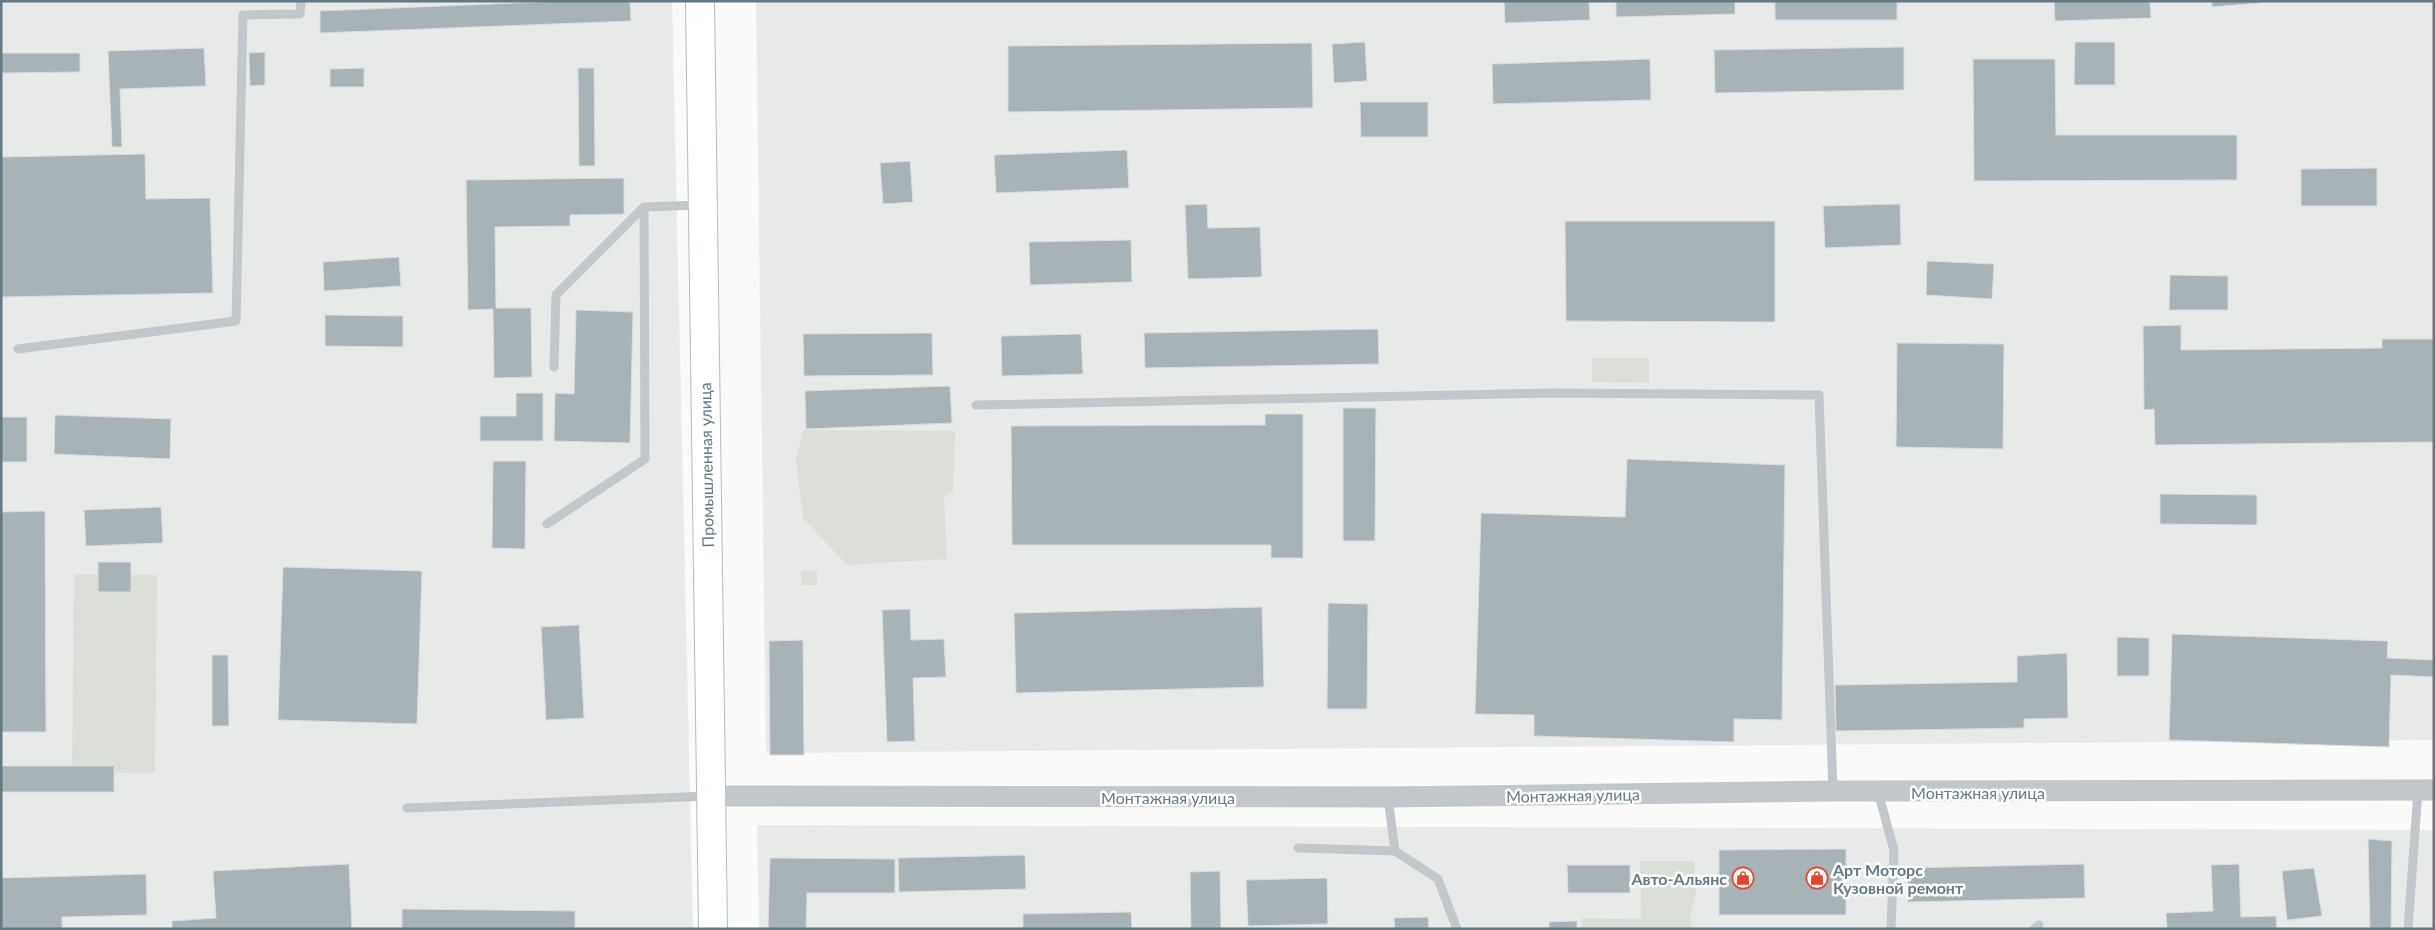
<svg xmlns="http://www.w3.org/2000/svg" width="2435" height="930" font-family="Lato,sans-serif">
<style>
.built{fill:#e8eae9}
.green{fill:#dbdfd7}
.building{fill:#a8b3b7;stroke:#dcdcda}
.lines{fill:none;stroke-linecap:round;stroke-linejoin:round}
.primary-casing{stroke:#b5bbbe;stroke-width:30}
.service{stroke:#c1c7ca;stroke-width:9}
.tertiary{stroke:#c1c7ca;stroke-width:21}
.primary{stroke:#fff;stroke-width:28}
.labels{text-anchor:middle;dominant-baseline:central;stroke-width:5;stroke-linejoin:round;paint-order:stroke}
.street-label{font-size:16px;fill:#657983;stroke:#fff}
.poi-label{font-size:16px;font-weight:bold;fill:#657983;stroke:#fff;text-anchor:start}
</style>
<rect width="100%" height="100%" fill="#fafaf8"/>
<path class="built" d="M1 1H672L693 929H1Z
M756 1H2434V740L766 753Z
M757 825 2434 830V929H759Z"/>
<path class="green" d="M1592 358H1649V383L1592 382Z
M803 430 955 431 953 492 944 498 947 559 847 565 803 518 796 460Z
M801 571H817V585H801Z
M74 574 157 575 155 773 72 772Z
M1640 861H1694L1696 895 1690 917 1692 929H1582V918L1641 919Z"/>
<path class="building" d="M565 1H630L631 21 320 33V11Z
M1504 1H1589L1590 20 1505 23Z
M1616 1H1735V14L1616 17Z
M1775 1H1897V20H1775Z
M2054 1H2150L2151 18 2055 21Z
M2212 1H2259V3L2212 7Z
M1365 42 1367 81 1334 83 1332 44Z
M2075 42H2115V85H2074Z
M1312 43 1313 108 1008 112V46Z
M1904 47V90L1715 93 1714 50Z
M204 48 206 86 120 89 122 147H112L108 51Z
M265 52V85L250 86 249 53Z
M1 53H80V72L1 73Z
M1650 59 1651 100 1493 104 1492 64Z
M1973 59H2055L2056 135H2237V180L1974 181Z
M364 68V87H330V69Z
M578 68H594L595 166H579Z
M1360 102H1428V137H1361Z
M1127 150 1129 188 996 193 994 155Z
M145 154 146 199 210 198 213 293 1 297V157Z
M910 161 913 202 883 204 880 163Z
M2377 168V206H2301V169Z
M624 178V214L570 215V226L495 227 496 308H531L532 377 494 378 493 309 468 310 466 180Z
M1207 204 1208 228 1260 227 1262 277 1188 279 1185 205Z
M1900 204 1901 245 1825 248 1823 206Z
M1565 221H1775V322L1566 321Z
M1131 240 1132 282 1030 285 1029 242Z
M399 257 401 286 324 291 323 262Z
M1927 261 1994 264 1992 299 1926 295Z
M2170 275 2228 276V310H2169Z
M576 310 633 312 630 443 554 441 555 393 574 394Z
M325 315 403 316V347L325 346Z
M2181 325V350L2382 348V339H2434V442L2155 445 2154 409 2144 410 2143 326Z
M1378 329 1379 364 1145 368 1144 333Z
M932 333 933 375 804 376 803 334Z
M1081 334 1083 374 1002 376 1001 336Z
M1897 343 2004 344 2003 449 1896 447Z
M950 386 952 423 806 429 805 391Z
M516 393H543V441H480V416H516Z
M1343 408H1376L1375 541H1343Z
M1265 414H1303V558H1271V545H1012L1011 426 1265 425Z
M55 415 171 419 170 459 54 454Z
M1 417H27V462H1Z
M1627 459 1785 465 1782 720 1734 719V742L1534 736V715L1475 714 1481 513 1625 517Z
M493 461H526L525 549 492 548Z
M2160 494 2257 495V525L2160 524Z
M161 507 163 543 86 546 84 510Z
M45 511 46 732H1V512Z
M98 562H131V592H98Z
M283 567 422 571 417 724 278 720Z
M1328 603 1368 604 1367 709H1327Z
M1262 607 1264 687 1016 693 1014 613Z
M910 609 911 640 944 639 946 677 913 678 915 741 887 742 882 610Z
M579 625 584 718 546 720 541 627Z
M2172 634 2388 641 2387 658 2434 660V677L2391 675 2389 747 2169 740Z
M2117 637 2149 638V676H2117Z
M803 640 804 755H770L769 641Z
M2067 653 2068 718 2024 719V728L1836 731 1835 685 2017 682V656Z
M212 655H228L229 726H212Z
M1 766H114V792H1Z
M2368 839 2392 841 2391 929H2370Z
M1846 849V915H1719V850Z
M1025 855 1026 889 899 892 898 858Z
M770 858 895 859V893H807L806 929H768Z
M349 864 352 929H172V921L216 918 213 871Z
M2084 864 2085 898 1908 902 1907 868Z
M2239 864 2241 917 2276 916 2277 929H2167L2166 913 2213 911 2211 865Z
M1567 865H1630V893H1568Z
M2314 868 2322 916 2287 920 2282 871Z
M1220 871 1221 929H1191L1190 872Z
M146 874 147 915 62 917V929H1V878Z
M1327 878 1328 924 1248 926 1246 880Z
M402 909 575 911V929H402Z
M1131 912 1132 929H1023V914Z
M1428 917 1429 929H1395L1394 918Z
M1577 921V929H1549V922Z"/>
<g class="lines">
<g class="primary-casing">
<path id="primary" d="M700 1 713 929"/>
</g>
<path class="service" d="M18 349 236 321 243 15 300 14 301 1
M554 367 556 295 644 207 699 205
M976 405 1553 393 1819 395 1833 791
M547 524 645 459 644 207
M1878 792 1894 850 1891 929
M1388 797 1395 851
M407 808 709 796
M1298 848 1395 851 1438 879 1457 929
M2034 929 2039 925
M2408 929 2418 790"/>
<path class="tertiary" d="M712 796 1388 797 1833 791 2434 790"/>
<use href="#primary" class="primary"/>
</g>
<defs>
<g id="shop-ring" transform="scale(1.125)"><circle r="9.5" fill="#fff" stroke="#e4452e" stroke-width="1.5"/><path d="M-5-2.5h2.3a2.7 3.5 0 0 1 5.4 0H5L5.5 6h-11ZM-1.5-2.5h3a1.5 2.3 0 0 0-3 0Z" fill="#e4452e"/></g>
</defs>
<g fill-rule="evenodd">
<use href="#shop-ring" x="1743" y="878"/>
<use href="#shop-ring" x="1817" y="878"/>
</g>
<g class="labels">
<g class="street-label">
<text transform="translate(706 465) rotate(-91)">Промышленная улица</text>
<text x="1978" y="792">Монтажная улица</text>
<text transform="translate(1573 795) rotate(-1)">Монтажная улица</text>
<text x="1168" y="797">Монтажная улица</text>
</g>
<g class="poi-label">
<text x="1833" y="869">Арт Моторс<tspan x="1833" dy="18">Кузовной ремонт</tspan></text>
<text x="1727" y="878" text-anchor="end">Авто-Альянс</text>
</g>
</g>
<rect width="2435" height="930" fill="none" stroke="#657983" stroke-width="5"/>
</svg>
